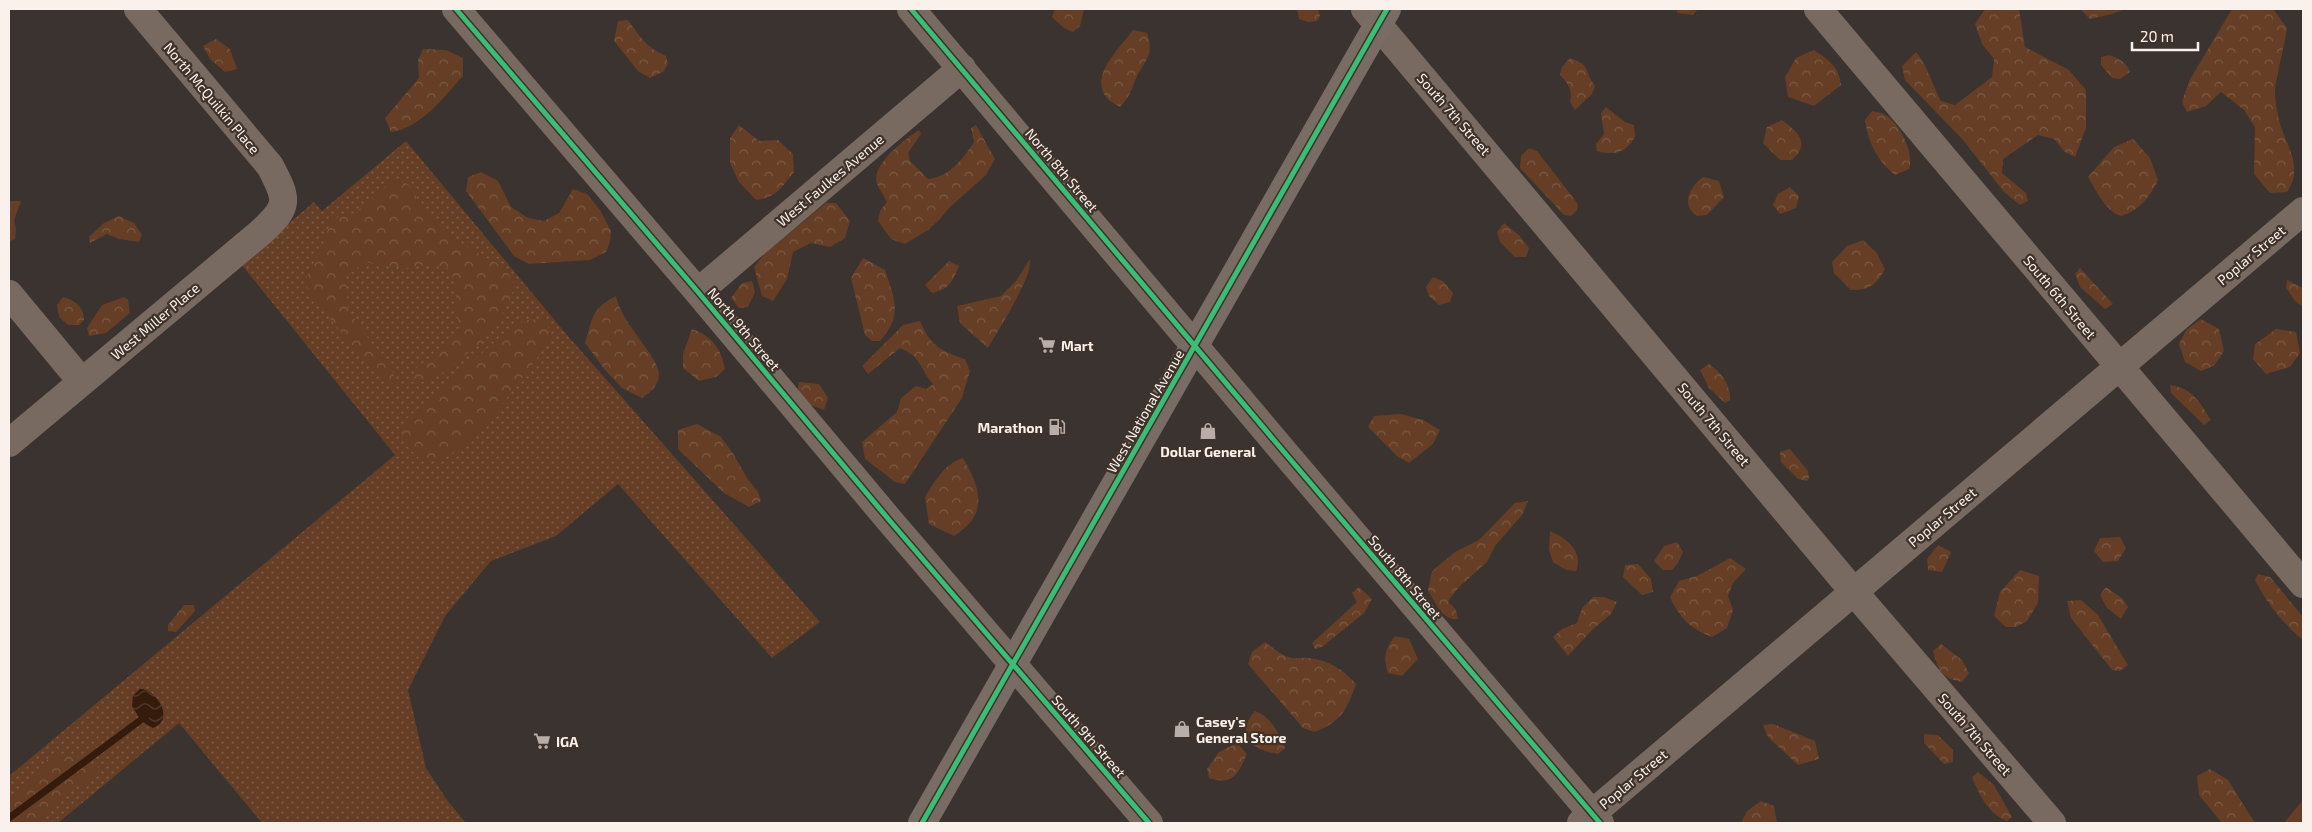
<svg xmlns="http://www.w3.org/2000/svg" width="2312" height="832" font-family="'Exo 2',sans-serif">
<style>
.grass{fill:url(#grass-dots)}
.forest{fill:url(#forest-crowns)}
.water{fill:url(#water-waves)}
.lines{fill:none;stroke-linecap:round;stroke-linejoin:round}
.stream{stroke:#341b0c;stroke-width:7}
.minor{stroke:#796a61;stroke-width:28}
.major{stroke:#786c65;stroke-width:28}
.cycleway-casing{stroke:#3f322a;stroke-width:8}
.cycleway{stroke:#3abd76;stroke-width:5}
.labels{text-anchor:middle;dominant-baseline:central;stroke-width:4.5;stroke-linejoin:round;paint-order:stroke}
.street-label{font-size:14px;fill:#faf1ec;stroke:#3f322a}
.poi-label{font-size:14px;font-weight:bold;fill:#faf1ec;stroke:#3f322a;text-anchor:start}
</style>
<defs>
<pattern id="grass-dots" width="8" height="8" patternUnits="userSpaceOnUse" patternTransform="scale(1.25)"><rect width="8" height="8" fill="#653e25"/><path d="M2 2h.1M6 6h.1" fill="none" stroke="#7c5a45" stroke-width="1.8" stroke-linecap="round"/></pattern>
<pattern id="forest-crowns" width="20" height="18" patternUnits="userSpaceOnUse" patternTransform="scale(1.25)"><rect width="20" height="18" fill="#653e25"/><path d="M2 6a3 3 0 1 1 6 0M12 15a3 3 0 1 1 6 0" fill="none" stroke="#7c5a45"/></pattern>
<pattern id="water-waves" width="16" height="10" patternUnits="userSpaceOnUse" patternTransform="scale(1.25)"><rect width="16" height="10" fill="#341b0c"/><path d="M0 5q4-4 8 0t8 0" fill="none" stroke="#523d30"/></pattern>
</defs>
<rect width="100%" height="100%" fill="#3a332f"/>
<path class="grass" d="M406 141 567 335 820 622 772 658 618 484 556 536 491 561 445 616 408 690 426 768 447 800 466 823H262L179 723 58 823H9V776L395 455 241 264 314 202 322 211Z"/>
<path class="forest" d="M1055 9H1084L1080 26 1073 32 1064 28 1052 17Z
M1297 9H1318L1320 16 1317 21 1308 22 1299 19Z
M1676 9H1698L1693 15 1678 13Z
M1985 9H2019L2025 47 2069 70 2086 90V128L2075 157 2065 152 2054 139 2038 135 2003 159 2002 173 2026 193 2028 201 2020 205 2004 192 1963 140 1905 80 1902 66 1916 52C1928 67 1932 84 1941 101L1955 105 1992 77 1994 59 1982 44 1975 24Z
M2080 9H2125L2112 14 2090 19Z
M2232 9H2273L2287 28C2285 46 2274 82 2275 96 2276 106 2278 118 2281 127 2289 150 2303 169 2287 192L2270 193 2254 174 2255 127 2244 110 2221 92 2206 106 2187 112 2182 102 2189 81Z
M628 20C639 36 647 48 666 56L668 64 663 72 650 78 638 71 614 41 618 21Z
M1133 30 1147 33C1154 55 1147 57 1137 76 1131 89 1131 96 1120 107 1116 104 1110 102 1107 98 1088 76 1121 47 1133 30Z
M216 39 230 49 237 69 225 72 210 59 203 46Z
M423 49 446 50 463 58V76C444 97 421 128 391 132L385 118 419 78 418 60Z
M1814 50C1828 59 1840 68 1841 85L1814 106 1788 97 1785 77 1796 58Z
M2109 55C2119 59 2127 62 2130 72L2120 79 2112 78 2101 65V57Z
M1570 58C1591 65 1584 71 1595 86L1592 94 1575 110 1570 102C1573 91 1568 83 1560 75L1562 67Z
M1606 107 1625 122 1634 125 1635 137C1625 153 1615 156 1597 151L1596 144 1604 134 1601 113Z
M1872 111C1875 112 1880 112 1884 114 1899 122 1915 153 1909 169L1895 175C1877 161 1868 142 1865 120Z
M1782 120C1798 132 1811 143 1792 160H1780L1763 143 1767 127Z
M739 125 759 141 778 140 793 154 794 172C782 187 776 198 756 200L739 182 730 163V138Z
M976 125 995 159 986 175 949 208 939 220 928 230 905 244 891 239 878 221 880 211 887 202C884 195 877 187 876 180 875 162 905 139 919 130L921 134 908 153 910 161 928 179C948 178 964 158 974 142L971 128Z
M2133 139 2150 158 2158 180C2150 197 2139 211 2121 216 2104 210 2097 191 2088 177L2114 147Z
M1529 148 1537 151 1578 204 1577 210 1571 216 1564 215 1520 168 1521 156Z
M481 172 498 181 511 207 528 218 544 221 559 213 573 189 587 194 600 210 611 231 610 242 606 252 590 260 529 264 514 256 466 191 468 177Z
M1703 177 1719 181 1724 197 1707 215 1697 216C1680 204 1690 187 1703 177Z
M394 179 408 184 422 206 450 237 505 268 515 286 506 309 481 342 440 375 425 382H409L418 366 442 352 460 330 456 306V283L447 267 428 265 405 268 365 262 346 277 348 310 393 373 397 387C363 362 328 318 304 283 314 262 326 242 331 219L355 213Z
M1790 187 1799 196 1796 208 1780 214 1773 205 1778 194Z
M9 201H21L14 220 16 229 15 239 10 241Z
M826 203H836L850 221 845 238 830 247 811 243 793 252 787 279 773 301 762 296 754 267 766 252Z
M119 216 134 223 142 235 139 242 119 239 107 234 90 243 89 237 104 223Z
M1504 223 1519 235 1529 248 1526 257H1515L1500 242 1497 232Z
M1863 240 1876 252 1885 269C1876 285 1870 290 1851 290L1834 273 1832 262 1847 246Z
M863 258 885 270C895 300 903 315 880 341H872L865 335 851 278Z
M1030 259C1033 277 998 330 988 348L960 323 957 306 1001 296 1016 281Z
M949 261 959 266C952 282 950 289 932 293L925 285Z
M2080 268 2113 304 2105 309 2080 287 2075 274Z
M1433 277 1443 281 1453 293 1450 302 1439 305 1429 296 1426 287Z
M2287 280 2303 288V307L2295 301 2286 288Z
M752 281 755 292 748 307 739 308 731 298 742 283Z
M616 296C621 323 659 357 659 374 659 385 651 392 642 398L622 388 605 370 585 343C593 317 591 309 616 296Z
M63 297C75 300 84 307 84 320L79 325H68L59 317 57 305Z
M124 297 128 300 130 313 106 333 89 336 87 328 102 305Z
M546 319 551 339C530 368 470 455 435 461 419 463 410 449 401 439L404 421 505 333 526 320Z
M2201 319 2219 329 2224 351 2214 366 2201 371 2185 362 2179 344 2186 330Z
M920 321C930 345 940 351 965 359L970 371 962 398 905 484 895 482 865 459 862 442 897 412 901 398 916 386 927 389 933 384C919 368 922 357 900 348L868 374 862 366 903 325Z
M692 329C712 336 721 348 725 369L716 377 699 381 683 368V354Z
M2276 329 2296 332 2300 353 2290 367 2266 374 2253 359 2255 344Z
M1709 364C1721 372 1731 385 1730 400L1725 403 1709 388 1700 370Z
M799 382 819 384 828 398 824 410 811 405 797 392Z
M2170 385C2193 389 2199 401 2211 420L2204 425 2171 393Z
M1401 414 1423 420 1440 430 1433 444 1409 463 1398 457 1368 427 1374 416Z
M697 424 721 437 734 455 747 478 758 492 761 501 749 507 724 493 678 449V430Z
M1790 449 1808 471 1809 478 1807 481 1798 479 1781 462 1780 452Z
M963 458C981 489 989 514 954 536L929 524 925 497C935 481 944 464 963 458Z
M1528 501 1522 515 1495 546 1487 562 1459 587 1448 601 1456 610 1458 619C1442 621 1435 602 1428 590L1432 571 1455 552 1479 540 1515 503Z
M1550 531C1567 538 1584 552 1576 571L1566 570 1553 562 1549 550Z
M2120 537 2126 548 2118 561 2103 562 2094 551 2100 538Z
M1677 542 1683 552 1678 563 1672 570H1663L1654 561 1664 546Z
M1938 545 1951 552 1942 572 1928 570 1927 559Z
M1730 558 1746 569 1733 583 1728 596 1733 610 1727 628 1712 637C1691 630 1679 617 1670 597L1679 581 1697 576Z
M1638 564 1651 579 1653 592 1642 595 1623 577 1625 565Z
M2020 570 2039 576 2038 603 2027 621 2016 627H2006L1994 616 2000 592Z
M2258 574 2270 577 2303 617V640C2284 625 2266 602 2255 580Z
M1359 587 1372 599 1364 613 1322 647 1315 649 1312 643 1357 602 1352 593Z
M2106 587 2123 599 2128 607 2121 619 2107 608 2100 595Z
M1593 597H1604L1617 602 1611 614 1592 630 1568 656 1553 637 1562 629 1577 623 1582 608Z
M2081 600 2098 615 2128 665 2120 671 2112 670 2071 618 2067 601Z
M184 605H194L195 611 176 632 168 631V625Z
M1395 636 1409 639 1418 659 1402 676 1388 673C1383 657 1385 649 1395 636Z
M1265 642C1273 648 1283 657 1292 658 1297 659 1303 657 1308 658 1329 660 1343 669 1356 684 1347 710 1340 723 1314 732L1303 728 1248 664 1252 652Z
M1941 644 1962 660 1969 673 1962 682C1941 678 1938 670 1933 651Z
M1255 711C1271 717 1279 733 1285 748L1278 754C1252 750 1234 735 1255 711Z
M1773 724 1815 741 1819 759 1798 765 1768 737 1763 725Z
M1924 734 1938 735 1953 750V762L1944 764 1924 743Z
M1237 743 1247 754C1238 774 1233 786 1209 778L1207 769 1219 752Z
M72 754 99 768 89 782 63 793 40 823H9V800L34 776 50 756Z
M2210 769 2228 780 2255 823H2222L2199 795 2197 776Z
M1978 772 1994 785 2012 817 2007 821C1988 814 1979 794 1972 777Z
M2303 800V823H2284Z
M1761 801 1774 806 1777 823H1741L1747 811Z"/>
<path class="water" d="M140 689C156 689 176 719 153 728L141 721 132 706 133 696Z"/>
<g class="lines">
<path class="stream" d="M9 818 146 716"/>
<path class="minor" d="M456 9 698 292 890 521 1149 823
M911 9 1284 452 1600 823
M1365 9 1854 592 2052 823
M1818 9 2303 584
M698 292 962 68
M9 294 82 382
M9 443 260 233C290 206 288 200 270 166L138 9
M1581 823 2303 211"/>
<path class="major" d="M922 823 1387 9"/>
<g class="cycleway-casing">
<path id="cycleway" d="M456 9 698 292 890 521 1149 823
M911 9 1284 452 1600 823
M922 823 1387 9"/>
</g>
<use href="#cycleway" class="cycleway"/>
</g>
<defs>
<g id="supermarket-bare" transform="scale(1.35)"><path d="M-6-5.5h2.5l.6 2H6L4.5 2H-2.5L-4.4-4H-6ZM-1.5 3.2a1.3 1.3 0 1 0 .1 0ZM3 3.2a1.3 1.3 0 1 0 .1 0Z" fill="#b7aeaa" stroke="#3f322a" stroke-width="2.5" paint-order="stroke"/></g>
<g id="fuel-bare" transform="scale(1.35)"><path d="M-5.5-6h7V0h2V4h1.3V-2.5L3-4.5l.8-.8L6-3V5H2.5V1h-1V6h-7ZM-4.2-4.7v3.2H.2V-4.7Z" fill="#b7aeaa" stroke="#3f322a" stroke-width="2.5" paint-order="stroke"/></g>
<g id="shop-bare" transform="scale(1.35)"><path d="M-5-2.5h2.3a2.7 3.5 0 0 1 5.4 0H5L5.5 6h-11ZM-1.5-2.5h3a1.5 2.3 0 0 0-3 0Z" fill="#b7aeaa" stroke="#3f322a" stroke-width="2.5" paint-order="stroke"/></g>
</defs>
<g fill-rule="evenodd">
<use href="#supermarket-bare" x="1047" y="345"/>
<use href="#fuel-bare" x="1057" y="427"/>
<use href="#shop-bare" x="1208" y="431"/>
<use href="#shop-bare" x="1182" y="729"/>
<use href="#supermarket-bare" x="542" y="741"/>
</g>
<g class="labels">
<g class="street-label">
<text transform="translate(212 98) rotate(50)">North McQuilkin Place</text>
<text transform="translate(1454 114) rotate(49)">South 7th Street</text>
<text transform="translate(1062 170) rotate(50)">North 8th Street</text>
<text transform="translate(830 180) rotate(-40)">West Faulkes Avenue</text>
<text transform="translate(2251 255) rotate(-40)">Poplar Street</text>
<text transform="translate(2060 297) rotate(50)">South 6th Street</text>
<text transform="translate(155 321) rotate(-40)">West Miller Place</text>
<text transform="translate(744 329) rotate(50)">North 9th Street</text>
<text transform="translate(1145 411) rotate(-60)">West National Avenue</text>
<text transform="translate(1714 424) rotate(50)">South 7th Street</text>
<text transform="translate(1942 517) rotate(-40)">Poplar Street</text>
<text transform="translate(1405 577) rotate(50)">South 8th Street</text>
<text transform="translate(1975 734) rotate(49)">South 7th Street</text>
<text transform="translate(1089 736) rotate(49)">South 9th Street</text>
<text transform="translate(1633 779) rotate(-40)">Poplar Street</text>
</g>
<g class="poi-label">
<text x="1061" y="345">Mart</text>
<text x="1043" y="427" text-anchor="end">Marathon</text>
<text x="1208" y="451" text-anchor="middle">Dollar General</text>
<text x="1196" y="721">Casey's<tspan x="1196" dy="16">General Store</tspan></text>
<text x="556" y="741">IGA</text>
</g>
</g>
<rect width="2312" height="832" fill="none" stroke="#faf1ec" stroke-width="20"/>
<path d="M2132 42v8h66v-8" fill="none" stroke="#faf1ec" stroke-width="2.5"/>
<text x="2140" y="42" font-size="15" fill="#faf1ec" stroke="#3f322a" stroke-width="4" paint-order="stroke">20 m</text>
</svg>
